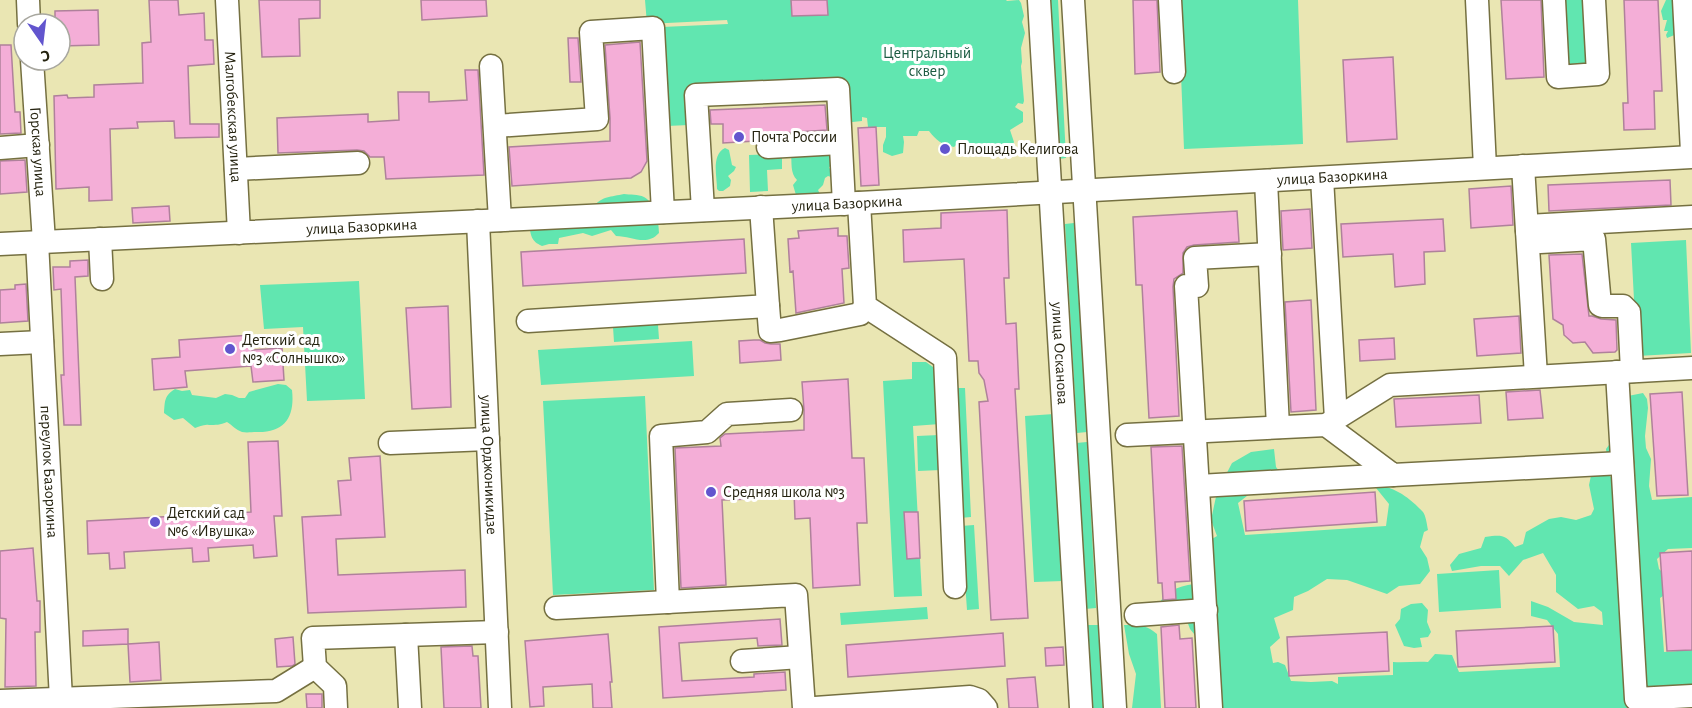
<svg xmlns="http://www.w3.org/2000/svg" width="1692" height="708" font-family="'Alegreya Sans',sans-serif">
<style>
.green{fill:#61e6b0}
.building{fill:#f4aed7;stroke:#af819b;stroke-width:1.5}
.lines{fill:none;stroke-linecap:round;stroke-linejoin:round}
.minor-casing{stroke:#757041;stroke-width:25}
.minor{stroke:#fff;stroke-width:22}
.poi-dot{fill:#6255ce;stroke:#fff;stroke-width:2}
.labels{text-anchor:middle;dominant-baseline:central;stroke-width:6;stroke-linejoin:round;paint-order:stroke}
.park-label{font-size:16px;fill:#1c5b42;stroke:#fff}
.street-label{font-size:16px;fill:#252310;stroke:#fff}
.poi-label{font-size:16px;fill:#252310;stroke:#fff;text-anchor:start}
</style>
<rect width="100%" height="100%" fill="#eae6b3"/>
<path class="green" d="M645 0H1006L1007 1 1019 0 1021 3 1024 16 1022 22 1025 33 1021 48 1022 62 1021 66 1024 101 1023 104 1018 103 1015 107 1023 112V122L1010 130 1014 142 1010 150 987 152 975 150 971 143 959 142 954 147C942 145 936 140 929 131H919L917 136H903L904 142 903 153 892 156 883 152V145L886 137V127H868L867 118 862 117V121L843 123 841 77 810 79 809 82 770 81 688 85 689 125 667 126 662 27 728 24 727 20 647 24Z
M1051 0H1058L1066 158 1059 159Z
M1178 0H1298L1303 144 1184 149Z
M1561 0H1586L1590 68 1565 69Z
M1666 0H1672L1677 2V34L1667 38 1666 35 1668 31H1664L1667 20H1663L1661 11Z
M725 148 729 150 732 165 736 167 734 171 728 176 731 180 730 186 723 191H719L717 189C717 176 711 155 725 148Z
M834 151 835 166 829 167 832 173 831 177 828 176 825 178 823 185 818 190 820 194 796 195 793 185 797 180C790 173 792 163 791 153Z
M782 154V169L767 170 768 191 750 192 749 155Z
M624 194C630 195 638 194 644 197 655 203 659 221 659 233 646 247 632 236 616 236L611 230 592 236 583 233 559 238 558 244H549L542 246C531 241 531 236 529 224L547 217 558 206 593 207C602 196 611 197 624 194Z
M1074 223 1087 432 1077 433 1065 224Z
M1686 240 1691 353 1637 356 1631 243Z
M359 281 365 399 307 401 303 327 264 329 260 285Z
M658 325 659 339 614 342 613 327Z
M692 341 694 376 541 385 538 350Z
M912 362H926L937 370 940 424 913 426 922 596 894 597 883 381 912 379Z
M278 384 286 385 292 390C295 417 285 433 256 432 252 432 247 433 242 432 236 430 232 425 227 422 220 425 216 425 209 425 204 424 199 427 195 428L183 418 174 420 164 413C165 401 164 396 175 389L182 391 190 390 192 395 216 398 225 394 232 395 239 398H245L249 392Z
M953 388H965L971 517 960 518Z
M1643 393 1647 399 1648 408 1645 436 1646 448 1651 459 1649 486 1652 500 1692 497V548L1668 549 1657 559 1659 569 1672 581 1673 589 1660 598 1664 652 1692 650V704L1670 708H1206L1199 640 1190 629 1187 621 1157 610C1161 593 1178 586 1194 584L1212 539 1217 536 1211 520 1217 492 1232 463 1251 452 1274 449 1276 467 1291 486 1281 493 1252 492 1238 503 1245 535 1386 526 1389 504 1372 483C1395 488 1407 495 1423 512 1426 516 1427 525 1428 530L1424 532 1420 547 1427 558 1430 571 1420 584 1399 586 1387 594 1347 580 1327 579 1308 591 1294 597 1293 610 1274 618 1280 638 1270 647 1273 663 1278 662 1285 665 1291 681 1311 682 1332 681 1338 684V677L1393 675V662C1405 663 1416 661 1428 662L1435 654 1452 655 1459 672 1560 667 1558 634 1547 620 1531 616V601L1548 607 1574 622 1603 625 1602 612 1594 606 1578 609 1556 592V575L1543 553 1523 560 1509 576 1500 566H1481L1452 571 1450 565 1459 554 1481 548 1485 537C1501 535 1505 534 1515 547L1523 544 1526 532 1549 519 1561 517 1576 520 1591 515 1594 509 1589 485 1592 471 1607 474 1628 491 1608 467 1606 449 1617 434 1628 396Z
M645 396 654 590 553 595 543 401Z
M1054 414 1063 581 1034 582 1025 416Z
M939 435 941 470 918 471 917 436Z
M1087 442 1096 608 1085 609 1076 443Z
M974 525 979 609 967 610 961 526Z
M1499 570 1501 608 1439 612 1437 574Z
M1422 603 1428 610 1427 622 1431 632 1428 637 1420 638 1422 647 1414 648 1404 646 1395 625 1400 619 1401 609 1411 604Z
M927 607 928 619 841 625 840 613Z
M1087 625H1098L1103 708H1092Z
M1124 625C1139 625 1145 624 1157 634L1161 708H1132L1136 674 1129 654Z"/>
<path class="building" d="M149 0H178L179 15 204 13 205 40H213L214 64 188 66 190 124H219V137L175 138 174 121 137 122 138 128 110 129 112 200 89 201V187L56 189 54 96 67 95 68 98 94 97V85L143 83 142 43 151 42Z
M259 0H320V18L299 19 300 56 262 57Z
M421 0H486L487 16 422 20Z
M791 0H827L828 15 792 16Z
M1133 0H1157L1160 72 1135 74Z
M1501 0H1541L1544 77 1506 79Z
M1624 0H1658L1662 91H1654L1655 129 1624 130 1623 103H1628Z
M98 10 99 45 60 46V24H55V11Z
M568 38H578L581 82H570Z
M640 42 647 161 641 172 631 178 512 186 509 147 610 141V118L605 45Z
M0 45H11L15 112H20L21 133 0 134Z
M1393 57 1397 139 1347 142 1343 60Z
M465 70H478L484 175 386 179 384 157H370L364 151 357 150 278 153 277 118 368 114V122L399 120 398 92H429V102L467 100Z
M825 105 827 130 767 134 760 136 756 141 723 143V124H711L710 110Z
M876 127 879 185 861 186 858 128Z
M25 160 27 192 0 194V161Z
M1670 180 1671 205 1549 211 1548 185Z
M1511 186 1513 225 1471 228 1469 189Z
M169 206 170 221 133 223 132 208Z
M1310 209 1312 248 1283 250 1281 211Z
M1007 210 1009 278H1004L1006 324 1016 323 1019 389H1015L1028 618 991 620 979 402 988 401 984 380 979 373 978 361H969L964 259 904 262 903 230 941 228V213Z
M1237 211 1239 242 1194 245 1187 247 1183 253V273L1174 279 1173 287 1179 416 1149 418 1142 285H1136L1133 217Z
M1443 219 1445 251 1424 252 1425 284 1395 287 1393 254 1343 257 1341 224Z
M838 228V236H847L849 268 842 269 844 303 796 313 793 271 790 272 788 239 799 238 798 231Z
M744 239 746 273 523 286 521 252Z
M1582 254 1589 316H1592L1601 319 1616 320 1617 350 1615 352 1593 353 1585 342 1573 343 1564 335 1563 325 1553 319 1549 255Z
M88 260V276L75 277 81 425H64L61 375H64L61 289 54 290 53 267H70V261Z
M26 284 28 321 0 323V290L15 289V285Z
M1311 300 1316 410 1291 412 1285 302Z
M448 306 451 407 412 409 406 308Z
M1519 316 1521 353 1477 356 1474 319Z
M251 335 252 350 282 348 284 380 253 382 251 366 185 371 187 387 154 390 152 359 180 357 179 340Z
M1394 338 1395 359 1360 361 1359 340Z
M754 340H760L765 343 771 344H780L781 360 740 363 739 341Z
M848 379 852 458H864L867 523H857L860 585 813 588 810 518 795 519 794 491 750 494 751 499 722 500 726 585 681 588 675 448 721 446 720 438 725 434 804 430V410L802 382Z
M1540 390 1543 418 1508 420 1506 392Z
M1682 392 1688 495 1657 496 1650 394Z
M1479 395 1481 423 1396 427 1394 399Z
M278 441 282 516H274L277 556 254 558 253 545 208 548 209 561 193 562 192 548 124 552 125 568 110 569 109 553 88 554 87 521 251 512 248 442Z
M1182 446 1190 581 1175 582 1176 599 1163 600 1162 583H1158L1151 447Z
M380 456 385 537 336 539 338 575 465 570 466 607 308 613 302 517 341 515 338 481 351 480 349 458Z
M1375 492 1377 522 1246 531 1244 501Z
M904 512H918L920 558 907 559Z
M33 548 37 601H40V632H35L36 686 5 687 6 619 0 618V551Z
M1692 551V650L1667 651 1660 553Z
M780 619 782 645 758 646 757 638 679 643 682 681 754 677V674L785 672 786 690 663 698 659 627Z
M1179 625 1180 639 1192 638 1196 708H1165L1161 627Z
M1553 626 1555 662 1458 667 1456 631Z
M128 629V644L83 646V631Z
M1387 632 1389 671 1289 676 1287 637Z
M1003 633 1005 666 848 677 846 645Z
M608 634 612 682H610L612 708H593L592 684 543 687 544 706 530 707 525 641Z
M293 637 295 664 292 666 277 667 275 639Z
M159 642 161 680 130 682 128 644Z
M472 646 473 656H478L481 708H444L441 647Z
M1063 647 1064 665 1046 666 1045 648Z
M1035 677 1038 708H1009L1007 679Z
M306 694H322V708H307Z"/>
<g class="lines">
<g class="minor-casing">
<g id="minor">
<path d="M28 0 29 24"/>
<path id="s1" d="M227 0 239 233"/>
<path id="s2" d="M1039 0 1081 708"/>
<path d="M1073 0 1115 708"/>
<path d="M1170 0 1174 72"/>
<path d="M1477 0 1485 168"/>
<path d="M1554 0 1558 77 1598 74 1594 0"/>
<path d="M1684 0 1692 152"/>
<path id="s3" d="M32 60 44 242"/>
<path d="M491 66 500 220"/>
<path d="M495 126 597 119 591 32 653 28 663 212"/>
<path d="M768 147 840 143"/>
<path d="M0 148 38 145"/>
<path d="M1523 166 1536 376"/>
<path d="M236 169 358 163"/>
<path d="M1322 178 1336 419"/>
<path d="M1266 181 1278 427"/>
<path d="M859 203 865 306 945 358 955 587"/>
<path d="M703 210 696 95 838 89 844 204"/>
<path id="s4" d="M478 221 500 708"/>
<path d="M1527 226 1692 217"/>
<path d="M1527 231 1533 239 1540 242 1594 239 1600 305 1602 306H1623L1629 312 1632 371"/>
<path d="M100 239 102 279"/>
<path id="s5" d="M37 242 61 699"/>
<path id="s6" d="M0 244 859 203 1692 157"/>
<path d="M768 306 770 331 780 330 860 314 865 306"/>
<path d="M528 321 768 306 761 207"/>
<path d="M0 344 42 342"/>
<path d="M1617 372 1636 699 1692 696"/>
<path d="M1326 425 1393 475 1622 463"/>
<path d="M1127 435 1326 425 1390 385 1692 368"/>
<path d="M390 443 488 439"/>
<path d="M1199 486 1393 475"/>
<path d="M668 602 661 436 707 432 727 414 791 410"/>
<path d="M556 608 796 595 804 708"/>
<path d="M1136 615 1206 610"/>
<path d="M406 635 410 708"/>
<path d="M742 661 800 657"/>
<path d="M0 701 276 691 315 667"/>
<path d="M336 708 335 686 315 667 313 638 497 632"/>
<path d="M815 708 970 697 979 700 986 708"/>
<path d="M1211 708 1186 286H1197L1195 258 1270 254"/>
</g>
</g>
<use href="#minor" class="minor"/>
</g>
<g class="poi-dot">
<circle cx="739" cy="137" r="6"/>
<circle cx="945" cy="149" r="6"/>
<circle cx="230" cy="349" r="6"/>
<circle cx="711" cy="492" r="6"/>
<circle cx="155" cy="522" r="6"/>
</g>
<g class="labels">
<g class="park-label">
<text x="927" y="53">Центральный<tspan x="927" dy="18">сквер</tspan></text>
</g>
<g class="street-label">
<text stroke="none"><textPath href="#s1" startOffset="117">Малгобекская улица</textPath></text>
<text stroke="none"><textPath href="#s3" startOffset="92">Горская улица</textPath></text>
<text stroke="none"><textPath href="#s6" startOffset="1334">улица Базоркина</textPath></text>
<text stroke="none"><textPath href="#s6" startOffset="848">улица Базоркина</textPath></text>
<text stroke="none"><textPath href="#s6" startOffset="362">улица Базоркина</textPath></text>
<text stroke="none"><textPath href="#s2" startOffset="354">улица Осканова</textPath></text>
<text stroke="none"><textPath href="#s4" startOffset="244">улица Орджоникидзе</textPath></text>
<text stroke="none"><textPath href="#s5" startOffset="230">переулок Базоркина</textPath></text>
</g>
<g class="poi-label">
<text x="751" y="137">Почта России</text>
<text x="957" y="149">Площадь Келигова</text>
<text x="242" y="340">Детский сад<tspan x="242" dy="18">№3 «Солнышко»</tspan></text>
<text x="723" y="492">Средняя школа №3</text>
<text x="167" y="513">Детский сад<tspan x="167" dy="18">№6 «Ивушка»</tspan></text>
</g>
</g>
<g transform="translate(42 42) rotate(166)"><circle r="28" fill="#ffffff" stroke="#a8a79f" stroke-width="1.5"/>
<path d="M0-4.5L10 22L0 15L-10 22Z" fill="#6255ce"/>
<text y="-9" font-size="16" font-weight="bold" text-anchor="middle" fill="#252310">С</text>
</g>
</svg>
